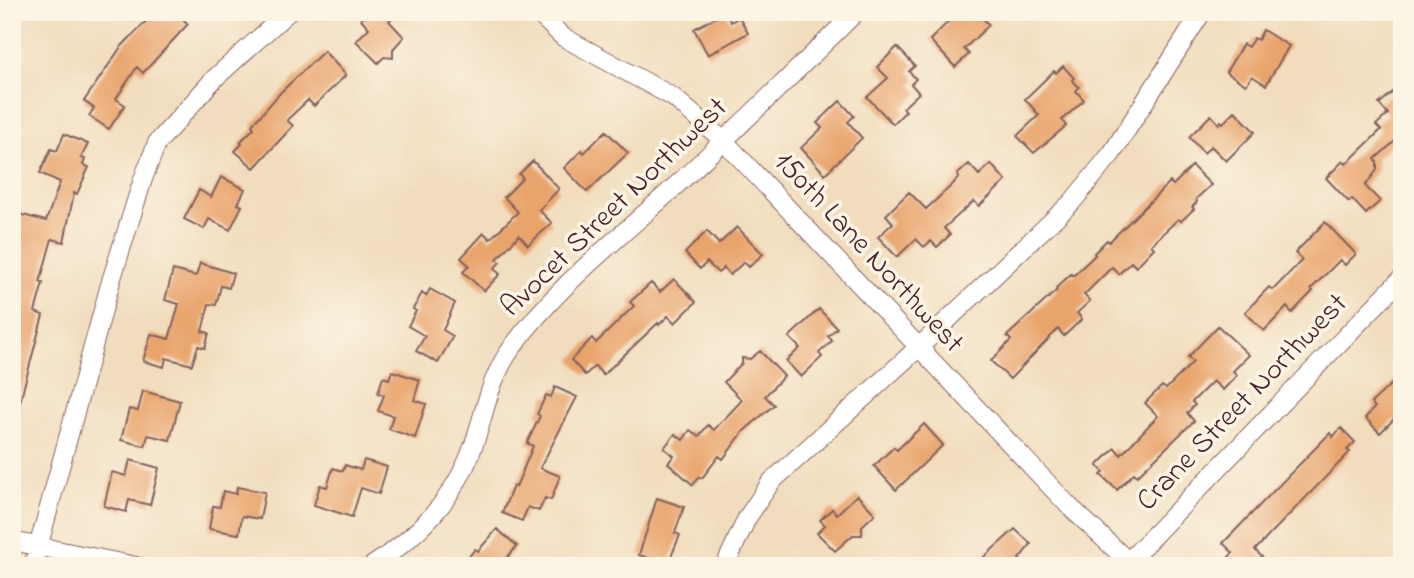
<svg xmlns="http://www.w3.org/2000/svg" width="1414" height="578" font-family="'Indie Flower',sans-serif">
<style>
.building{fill:#e9a46c}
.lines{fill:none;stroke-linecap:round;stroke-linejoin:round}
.street-casing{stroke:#84625e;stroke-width:20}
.street{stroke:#fff;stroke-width:18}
.labels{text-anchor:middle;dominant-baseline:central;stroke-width:7;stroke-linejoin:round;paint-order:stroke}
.street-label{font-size:30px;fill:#4a1f2b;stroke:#fcf5e5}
</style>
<rect width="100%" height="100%" fill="#fcf5e5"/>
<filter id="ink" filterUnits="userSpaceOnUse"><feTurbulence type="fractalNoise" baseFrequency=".0143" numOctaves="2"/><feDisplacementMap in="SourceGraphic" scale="14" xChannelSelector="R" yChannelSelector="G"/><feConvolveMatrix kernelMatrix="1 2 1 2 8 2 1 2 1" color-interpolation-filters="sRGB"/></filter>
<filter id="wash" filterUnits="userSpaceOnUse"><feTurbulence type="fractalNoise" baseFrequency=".00686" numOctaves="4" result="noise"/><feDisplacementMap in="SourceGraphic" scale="28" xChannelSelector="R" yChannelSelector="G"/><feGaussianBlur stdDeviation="1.57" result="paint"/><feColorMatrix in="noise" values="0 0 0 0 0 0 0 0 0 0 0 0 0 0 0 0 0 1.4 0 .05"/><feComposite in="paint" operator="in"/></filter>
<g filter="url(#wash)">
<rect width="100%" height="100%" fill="#f1ddbd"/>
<g id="blocks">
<path class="building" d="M155 12H176L188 24 143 73 137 67 116 99 125 105 109 129 89 116 94 108 84 101 121 47Z
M368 12H397L389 21 404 37 393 49V58L384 57 378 63 356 41 369 28 361 19Z
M725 12 731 22 739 17 748 33 708 55 694 29Z
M938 12H977L989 25 964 49 969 54 955 67 930 40 948 22Z
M1263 30 1289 46 1266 85 1252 76 1246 85 1226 72 1243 44 1248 47 1254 38 1258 40Z
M897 47 915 66 909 71 916 79 911 84 919 93 903 108 906 111 893 124 867 97 888 78 877 67Z
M324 51 346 75 314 106 308 100 287 120 293 126 254 168 235 151 242 144 240 142 254 128 252 125 281 92Z
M1063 66 1074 78 1072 80 1079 87 1076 91 1084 100 1062 120 1066 126 1034 153 1017 136 1039 115 1025 99 1054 71 1056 73Z
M1402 84V135L1375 159 1377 162V170L1365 186 1380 201 1366 214 1352 199 1349 202 1326 178 1343 161 1346 164 1381 130 1376 125 1388 114 1379 104Z
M840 101 854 116 848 122 862 138 825 174 801 148 822 128 817 123Z
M1235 111 1255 132 1226 161 1211 146 1204 153 1189 137 1211 115 1219 124 1221 121 1223 123Z
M606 131 628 153 587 192 564 168 582 150 584 153Z
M64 134 88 144 81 158 85 159 83 165 89 167 77 194 74 193 64 242 52 239 40 282 43 283 35 312 43 315 17 413 12 412V294L22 259 12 256V223L15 213 46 221 60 182 40 173 51 149 57 151Z
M533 161 559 189 539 210 552 223 528 245 519 235 497 259 500 262 494 269 500 274 484 291 463 272 469 265 461 258 484 233 490 239 518 212 504 197 523 178 519 174Z
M969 164 979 175 991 164 1006 181 979 206 974 201 944 228 950 235 937 247 931 241 924 247 916 239 897 257 878 237 893 223 886 215 909 192 926 209 953 184 959 177 957 175Z
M1192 166 1211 185 1196 199 1197 202 1192 207 1194 209 1181 221 1178 219 1151 245 1154 248 1136 267 1131 262 1119 274 1112 267 1084 295 1090 301 1077 313 1082 319 1064 336 1058 329 1010 379 991 361 1011 340 1007 336 1057 290 1056 288 1071 274 1073 276 1095 255 1094 253 1107 240 1109 242 1170 182 1173 185Z
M221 177 245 189 238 204 242 206 230 230 209 219 204 229 184 219 199 190 211 197Z
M1325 222 1356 254 1345 265 1340 260 1311 289 1313 291 1292 313 1287 307 1264 331 1245 312 1269 287 1273 290 1302 260 1295 253Z
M737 227 763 254 749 267 744 262 730 275 724 268 718 273 707 262 700 269 685 253 707 231 719 244Z
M200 263 233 273 229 288 221 286 216 305 209 304 202 331 209 333 205 348 198 346 192 365 166 358 164 367 143 361 151 334 169 339 179 304 165 300 173 270 196 276Z
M674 279 696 302 675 323 668 316 659 325 658 323 603 375 595 366 585 375 571 360 592 338 596 343 634 306 630 302 651 283 660 292Z
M430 289 455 303 443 330 453 336 438 363 416 351 425 336 408 326 416 311 413 309 422 293 426 296Z
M819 309 837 328 828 336 832 341 819 353 822 357 801 377 786 361 800 348 789 337Z
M1218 326 1249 355 1233 371 1237 375 1223 390 1213 381 1192 402 1195 405 1187 413 1194 421 1137 476 1134 473 1117 490 1101 475 1104 472 1097 466 1115 448 1121 455 1153 421 1158 416 1145 403 1162 386 1166 389 1193 362 1188 357Z
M760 351 784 376 765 396 774 405 744 431 723 459 719 456 702 478 699 477 693 485 668 463 674 456 664 448 675 434 683 440 690 430 699 436 708 425 714 430 742 400 724 382 742 363V358L750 359Z
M392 371 420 380 414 400 426 404 415 438 389 429 393 416 378 411 384 395 378 393 383 377 389 379Z
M1402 374V426L1394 419 1380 433 1365 418 1375 407 1371 403Z
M555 387 577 397 540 468 560 476 551 500 545 498 539 511 528 507 522 521 502 513 513 486 516 487 533 446 527 443 540 416 537 414 546 395 551 397Z
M143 391 180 401 170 440 148 435 145 446 121 440 129 409 138 411Z
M924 424 943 445 896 490 874 466 894 447 897 450Z
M1341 428 1355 442 1347 450 1350 452 1255 550 1271 566H1220L1233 553 1223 543 1330 433 1333 437Z
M130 460 159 468 150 505 129 500 126 512 104 506 112 472 126 476Z
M364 460 387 467 379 494 361 488 352 517 314 505 320 485 327 487 333 468 343 471 345 465 361 470Z
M237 487 265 492 260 519 242 516 239 534 209 529 213 506 220 507 223 491 236 494Z
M857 495 875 514 862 526V535H853L835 551 817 533 825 525 820 520 832 509 837 514Z
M657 498 684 507 675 533 680 535 668 564 639 555Z
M497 529 517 546 500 566H461L475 549 478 551Z
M1015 529 1031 544 1019 559 1027 566H974Z"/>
</g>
</g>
<g filter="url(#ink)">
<use href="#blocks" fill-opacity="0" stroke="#84625e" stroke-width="2"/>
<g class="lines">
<g class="street-casing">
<path id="street" d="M537 12 563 37 673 97 724 141 1069 506 1133 566
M12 541 136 566
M33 566 111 281 143 179 157 143 214 79 288 12
M372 566C418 536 454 500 473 447 485 413 489 380 511 349 554 289 614 242 669 192 732 134 794 73 856 12
M725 566 747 518 771 482 918 348 1072 202 1112 153 1202 12
M1124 566 1402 278"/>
</g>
<use href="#street" class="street"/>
</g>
</g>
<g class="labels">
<g class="street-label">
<text transform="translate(615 208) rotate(-44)">Avocet Street Northwest</text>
<text transform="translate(868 253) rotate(47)">150th Lane Northwest</text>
<text transform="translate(1243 403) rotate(-46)">Crane Street Northwest</text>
</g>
</g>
<rect width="1414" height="578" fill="none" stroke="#fcf5e5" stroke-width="42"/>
</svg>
